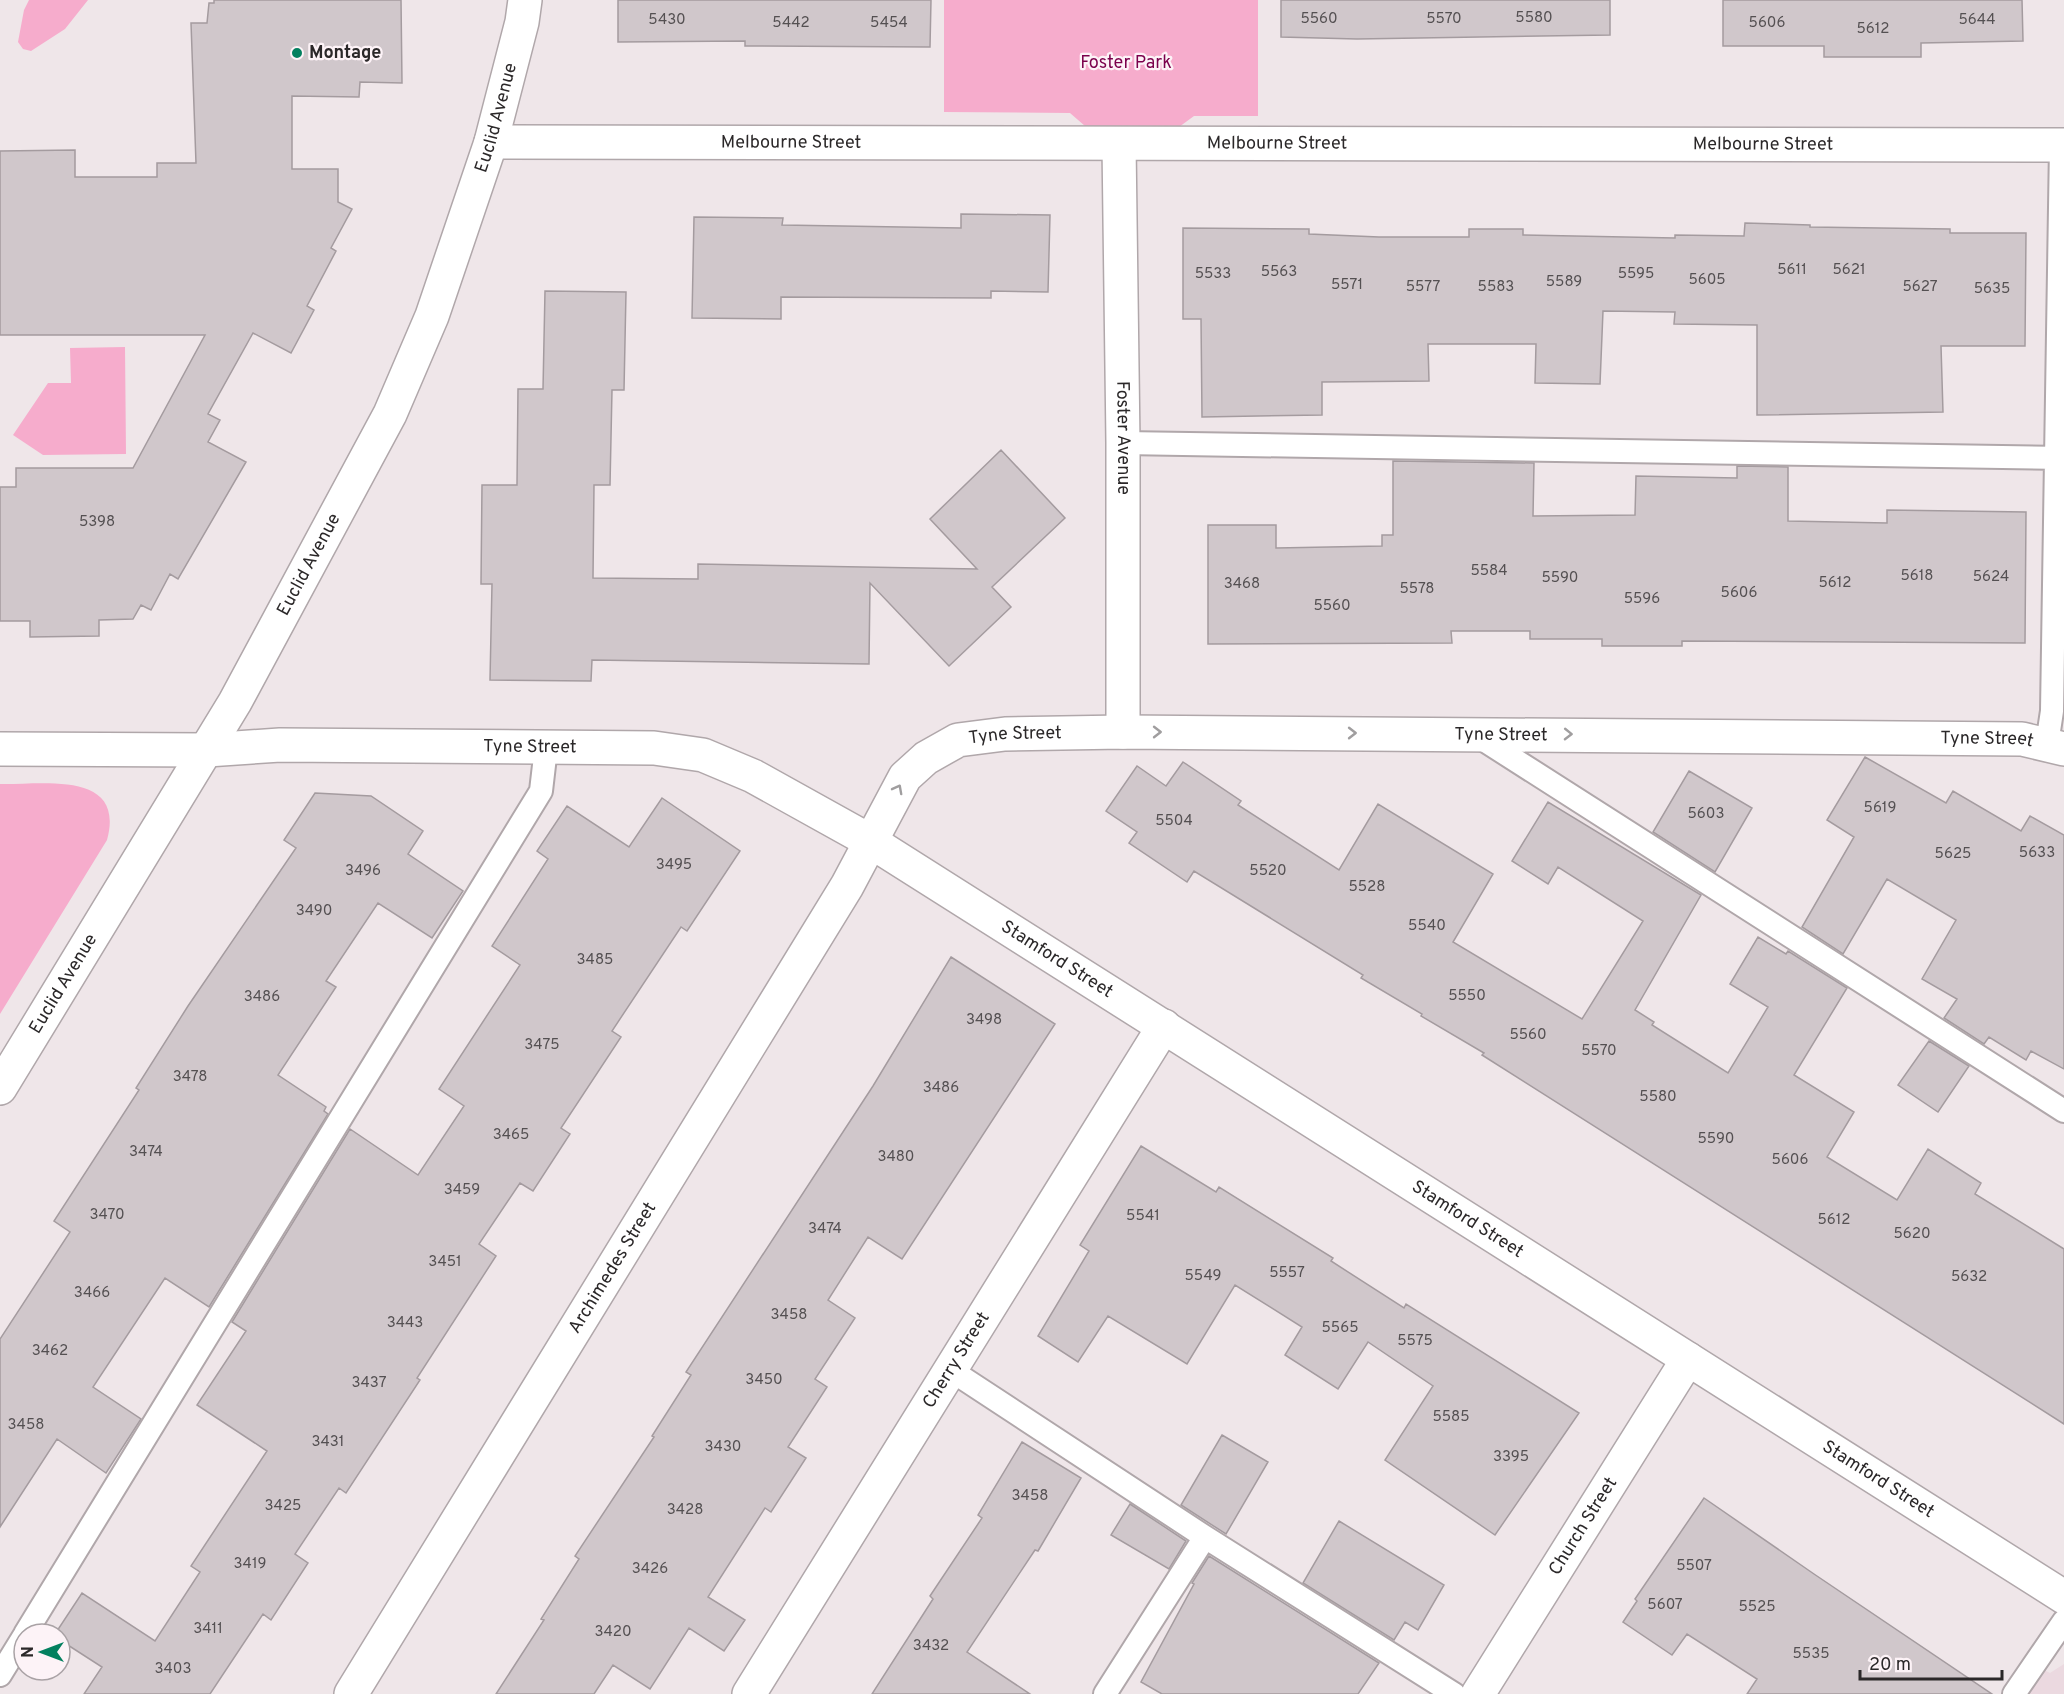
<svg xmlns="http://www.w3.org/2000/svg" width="2064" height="1694" font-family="Overpass,sans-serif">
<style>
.built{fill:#ebd9e0}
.green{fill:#f6accc}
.building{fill:#d0c7cb;stroke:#a49b9f;stroke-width:1.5}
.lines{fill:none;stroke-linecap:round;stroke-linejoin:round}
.lane-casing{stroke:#b0a7aa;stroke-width:26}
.street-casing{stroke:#b0a7aa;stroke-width:36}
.lane{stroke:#fff;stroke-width:22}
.street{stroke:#fff;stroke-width:33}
.oneway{stroke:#a09e9f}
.poi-dot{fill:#03805f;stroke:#fdf3f7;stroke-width:2}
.labels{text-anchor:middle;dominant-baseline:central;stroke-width:4.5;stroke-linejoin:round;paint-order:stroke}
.number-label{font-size:15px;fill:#545052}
.poi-label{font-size:18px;font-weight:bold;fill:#2b2829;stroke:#fdf3f7;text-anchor:start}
.park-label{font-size:18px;fill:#7b004c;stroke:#fdf3f7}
.street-label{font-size:18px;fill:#2b2829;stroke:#fdf3f7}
</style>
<rect width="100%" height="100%" fill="#efe6e9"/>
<path class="built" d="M2033 1664 2050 1673 2064 1664V1694H2014Z"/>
<path class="green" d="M29 0H88L65 29 31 51 23 49 18 42 24 10Z
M944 0H1258V116H1194L1179 127 1085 126 1070 113 944 112Z
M125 347 126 454 43 455 13 435 48 383H71L70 348Z
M0 784C43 785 126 770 107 840L0 1014Z"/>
<path class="building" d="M214 0H401L402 83 360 82 359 97 292 96V169H338V202L352 209 331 248 336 251 307 306 314 310 291 353 253 333 208 414 220 420 208 442 246 462 178 579 170 574 151 610 141 605 133 619 99 620V636L30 637V621H0V487H16V468H133L205 335H0V151L75 150V177H157V163H196L191 23H207L209 3H214Z
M618 0H931L930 47 745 46V41L618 42Z
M1281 0H1610V35L1357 39 1281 37Z
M1723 0H2022L2023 41 1921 43V57H1824V46H1723Z
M961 214 1050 215 1048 292 991 291V298L781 297V319L692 318 694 217 783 218 782 225 961 228Z
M1745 223 1810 225V227L1950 229V233H2026L2025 346H1941L1943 412 1757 415V325L1674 324 1675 312 1603 311 1600 384 1535 383 1536 344H1428L1429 381 1322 382V415L1202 417 1201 319H1183V228L1309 229V234L1379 237H1469V229H1523V235L1675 238V235L1744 236Z
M545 291 626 292 624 390H612L610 485H594L593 578 698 579V564L977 569 930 519 1001 450 1065 518 992 587 1011 607 949 666 870 583 869 664 592 660 591 681 490 680 492 584H481L482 485H517L518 389H543Z
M1393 461 1534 463 1533 516 1635 515 1636 476 1737 478V466L1788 467V521L1887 523V510L2026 512 2025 643 1682 641V646H1602V639H1530V631H1451L1452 643 1208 644V525H1276V548L1382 546V535H1393Z
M1865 757 1946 803 1953 791 2021 831 2030 816 2064 835V1069L2031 1051 2026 1060 1989 1037 1984 1044 1944 1018 1957 999 1922 979 1956 920 1887 879 1843 954 1802 927 1854 837 1827 820Z
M1183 762 1241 801 1238 805 1339 870 1378 804 1493 874 1453 942 1582 1019 1643 921 1558 867 1548 884 1512 861 1548 802 1701 895 1635 1010 1654 1022 1652 1025 1728 1073 1768 1007 1730 984 1758 937 1786 954 1788 951 1847 988 1794 1075 1854 1112 1827 1157 1897 1200 1928 1149 1981 1183 1975 1194 2064 1249V1424L1482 1055 1484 1053 1421 1016 1422 1014 1361 978 1363 975 1194 871 1187 882 1129 843 1137 832 1106 811 1137 766 1166 786Z
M1689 771 1752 808 1715 872 1653 832Z
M315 793 371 796 423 831 408 854 463 891 432 938 378 903 326 981 336 987 278 1075 326 1107 324 1111 328 1114 209 1307 165 1278 93 1387 141 1419 106 1473 57 1439 0 1527V1339L70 1232 54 1221 139 1090 136 1088 188 1006 296 848 284 840Z
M662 798 740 851 687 931 681 927 612 1031 621 1037 561 1128 570 1134 533 1191 520 1183 479 1244 496 1256 417 1378 420 1380 346 1493 339 1488 295 1554 308 1563 271 1620 263 1614 210 1694H84L102 1667 60 1640V1634H55L82 1593 155 1641 200 1572 191 1566 267 1451 197 1405 246 1331 232 1322 350 1129 418 1175 464 1106 439 1089 520 965 492 946 548 859 537 851 567 806 629 847Z
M951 957 1055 1024 902 1259 868 1237 828 1300 855 1318 815 1379 827 1387 788 1447 806 1458 771 1512 765 1508 708 1597 745 1620 724 1651 689 1628 650 1689 613 1665 594 1694H496L544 1620 541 1619 579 1559 575 1556 654 1437 652 1436 691 1375 686 1372 873 1086Z
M1929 1041 1969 1066 1938 1112 1898 1085Z
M1141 1146 1216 1192 1219 1187 1333 1258 1331 1261 1404 1308 1406 1304 1579 1413 1495 1535 1385 1460 1433 1386 1368 1342 1338 1389 1285 1355 1302 1327 1235 1285 1187 1364 1108 1316 1078 1362 1038 1336 1089 1251 1080 1245Z
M1222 1435 1268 1462 1226 1534 1181 1505Z
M1022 1442 1081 1478 1038 1551 1035 1550 967 1652 1030 1694H872L933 1599 930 1596 982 1518 978 1515Z
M1704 1498 1814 1574 1992 1694H1747L1757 1679 1687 1634 1672 1655 1623 1622 1637 1601 1635 1599Z
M1130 1504 1186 1541 1169 1569 1111 1535Z
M1339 1521 1444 1585 1418 1630 1405 1622 1394 1640 1303 1583Z
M1209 1556 1379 1663 1358 1694H1162L1141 1682 1194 1584 1192 1583Z"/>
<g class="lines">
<g class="lane-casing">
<path id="lane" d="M1123 443 2064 458
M1476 735 2064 1111
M2047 744 2052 711 2061 145
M949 1369 1205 1537 1454 1694
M25 1634 541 791 546 748
M0 1675 24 1636
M1105 1694 1205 1537
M2014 1694 2064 1621"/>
</g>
<g class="street-casing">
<g id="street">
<path id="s1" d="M491 142 2064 145"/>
<path id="s2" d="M1119 144 1123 443V732"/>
<path id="s3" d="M0 749 207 750 280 745 654 748 703 755 753 776 870 841 2064 1597"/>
<path id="s4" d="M0 1088 235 702 390 414 432 316 491 142 522 22 525 0"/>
<path id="s5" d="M351 1694 847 886 905 777 926 758 958 740 1005 734 1123 732 2022 739 2064 749"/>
<path id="s6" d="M749 1694 1164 1026"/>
<path id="s7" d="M1478 1694 1688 1359"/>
</g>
</g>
<use href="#lane" class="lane"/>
<use href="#street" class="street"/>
</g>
<defs><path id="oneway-chevron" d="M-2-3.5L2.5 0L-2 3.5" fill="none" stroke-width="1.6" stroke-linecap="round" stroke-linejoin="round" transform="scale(1.5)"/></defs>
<g class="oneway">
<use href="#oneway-chevron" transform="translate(1157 732)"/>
<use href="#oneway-chevron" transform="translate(1352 733)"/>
<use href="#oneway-chevron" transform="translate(1568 734) rotate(1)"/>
<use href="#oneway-chevron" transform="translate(898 789) rotate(-62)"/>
</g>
<circle class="poi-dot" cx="297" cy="53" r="6"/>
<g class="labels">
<g class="number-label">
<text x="1534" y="18">5580</text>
<text x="1319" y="19">5560</text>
<text x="1444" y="19">5570</text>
<text x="667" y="20">5430</text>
<text x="1977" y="20">5644</text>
<text x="791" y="23">5442</text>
<text x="889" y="23">5454</text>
<text x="1767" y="23">5606</text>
<text x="1873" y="29">5612</text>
<text x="1792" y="270">5611</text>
<text x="1849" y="270">5621</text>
<text x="1279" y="272">5563</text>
<text x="1213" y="274">5533</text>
<text x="1636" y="274">5595</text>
<text x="1707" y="280">5605</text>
<text x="1564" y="282">5589</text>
<text x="1347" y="285">5571</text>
<text x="1423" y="287">5577</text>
<text x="1496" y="287">5583</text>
<text x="1920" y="287">5627</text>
<text x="1992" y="289">5635</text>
<text x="97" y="522">5398</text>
<text x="1489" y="571">5584</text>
<text x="1917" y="576">5618</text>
<text x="1991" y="577">5624</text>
<text x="1560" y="578">5590</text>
<text x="1835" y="583">5612</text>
<text x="1242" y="584">3468</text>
<text x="1417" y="589">5578</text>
<text x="1739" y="593">5606</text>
<text x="1642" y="599">5596</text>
<text x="1332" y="606">5560</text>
<text x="1880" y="808">5619</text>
<text x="1706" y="814">5603</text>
<text x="1174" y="821">5504</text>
<text x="2037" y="853">5633</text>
<text x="1953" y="854">5625</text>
<text x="674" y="865">3495</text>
<text x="363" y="871">3496</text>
<text x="1268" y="871">5520</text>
<text x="1367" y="887">5528</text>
<text x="314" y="911">3490</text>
<text x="1427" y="926">5540</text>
<text x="595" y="960">3485</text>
<text x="1467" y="996">5550</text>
<text x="262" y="997">3486</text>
<text x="984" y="1020">3498</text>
<text x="1528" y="1035">5560</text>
<text x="542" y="1045">3475</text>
<text x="1599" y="1051">5570</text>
<text x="190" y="1077">3478</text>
<text x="941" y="1088">3486</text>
<text x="1658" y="1097">5580</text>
<text x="511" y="1135">3465</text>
<text x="1716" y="1139">5590</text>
<text x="146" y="1152">3474</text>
<text x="896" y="1157">3480</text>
<text x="1790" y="1160">5606</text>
<text x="462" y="1190">3459</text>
<text x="107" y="1215">3470</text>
<text x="1143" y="1216">5541</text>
<text x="1834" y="1220">5612</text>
<text x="825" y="1229">3474</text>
<text x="1912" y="1234">5620</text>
<text x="445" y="1262">3451</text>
<text x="1287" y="1273">5557</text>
<text x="1203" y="1276">5549</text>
<text x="1969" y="1277">5632</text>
<text x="92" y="1293">3466</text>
<text x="789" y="1315">3458</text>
<text x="405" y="1323">3443</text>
<text x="1340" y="1328">5565</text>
<text x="1415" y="1341">5575</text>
<text x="50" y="1351">3462</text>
<text x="764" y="1380">3450</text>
<text x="369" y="1383">3437</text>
<text x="1451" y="1417">5585</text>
<text x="26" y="1425">3458</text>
<text x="328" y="1442">3431</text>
<text x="723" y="1447">3430</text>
<text x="1511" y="1457">3395</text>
<text x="1030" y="1496">3458</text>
<text x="283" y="1506">3425</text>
<text x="685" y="1510">3428</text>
<text x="250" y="1564">3419</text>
<text x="1694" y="1566">5507</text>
<text x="650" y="1569">3426</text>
<text x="1665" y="1605">5607</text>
<text x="1757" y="1607">5525</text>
<text x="208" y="1629">3411</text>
<text x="613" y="1632">3420</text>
<text x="931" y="1646">3432</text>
<text x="1811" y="1654">5535</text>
<text x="173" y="1669">3403</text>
</g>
<g class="poi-label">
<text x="309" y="53">Montage</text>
</g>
<g class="park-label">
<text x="1126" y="63">Foster Park</text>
</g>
<g class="street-label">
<text stroke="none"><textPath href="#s4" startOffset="1094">Euclid Avenue</textPath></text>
<text stroke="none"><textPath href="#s1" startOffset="300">Melbourne Street</textPath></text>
<text stroke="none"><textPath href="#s1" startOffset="786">Melbourne Street</textPath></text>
<text stroke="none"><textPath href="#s1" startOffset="1272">Melbourne Street</textPath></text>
<text stroke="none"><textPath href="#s2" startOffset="294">Foster Avenue</textPath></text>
<text stroke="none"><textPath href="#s4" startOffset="608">Euclid Avenue</textPath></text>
<text stroke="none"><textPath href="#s5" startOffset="1680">Tyne Street</textPath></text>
<text stroke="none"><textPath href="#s5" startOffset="1194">Tyne Street</textPath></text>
<text stroke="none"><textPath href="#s5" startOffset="2166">Tyne Street</textPath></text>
<text stroke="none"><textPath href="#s3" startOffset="530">Tyne Street</textPath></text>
<text stroke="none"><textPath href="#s3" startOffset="1113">Stamford Street</textPath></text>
<text stroke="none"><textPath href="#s4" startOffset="122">Euclid Avenue</textPath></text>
<text stroke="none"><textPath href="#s3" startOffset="1599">Stamford Street</textPath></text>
<text stroke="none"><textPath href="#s5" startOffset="500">Archimedes Street</textPath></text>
<text stroke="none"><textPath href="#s6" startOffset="393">Cherry Street</textPath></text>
<text stroke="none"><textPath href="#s3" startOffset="2085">Stamford Street</textPath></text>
<text stroke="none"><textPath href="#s7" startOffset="198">Church Street</textPath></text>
</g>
</g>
<g transform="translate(42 1652) rotate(270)"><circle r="28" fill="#fdf3f7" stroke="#a9a2a5" stroke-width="1.5"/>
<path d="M0-4.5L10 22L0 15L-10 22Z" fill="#03805f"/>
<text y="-9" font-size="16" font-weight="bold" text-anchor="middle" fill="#2b2829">N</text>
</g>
<path d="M1860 1670v9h142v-9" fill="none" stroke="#2b2829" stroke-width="3"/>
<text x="1869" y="1670" font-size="18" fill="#2b2829" stroke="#fdf3f7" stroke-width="4.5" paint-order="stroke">20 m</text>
</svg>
